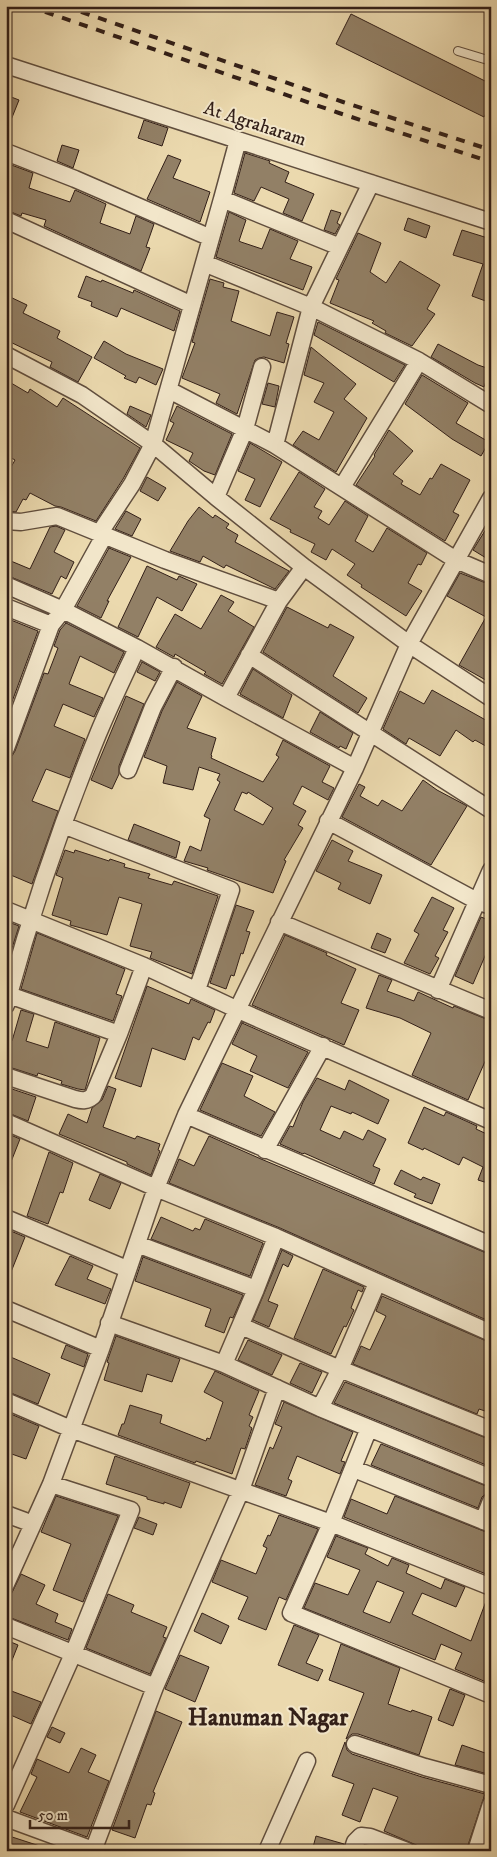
<svg xmlns="http://www.w3.org/2000/svg" width="497" height="1857" font-family="'IM FELL DW Pica',serif">
<style>
.building{fill:#928066;stroke:#321f18;fill-rule:evenodd}
.lines{fill:none;stroke-linecap:round;stroke-linejoin:round}
.service-casing{stroke:#604e3e;stroke-width:10}
.minor-casing{stroke:#604e3e;stroke-width:19}
.service{stroke:#f2e6ca;stroke-width:8}
.minor{stroke:#f2e6ca;stroke-width:16}
.rail{stroke:#321f18;stroke-width:4;stroke-dasharray:9 9;stroke-linecap:butt}
.labels{text-anchor:middle;dominant-baseline:central;stroke-width:4;stroke-linejoin:round;paint-order:stroke}
.street-label{font-size:19px;fill:#321f18;stroke:#f2e6ca}
.district-label{font-size:24px;font-weight:bold;fill:#321f18;stroke:#f2e6ca}
</style>
<rect width="100%" height="100%" fill="#ebd9ae"/>
<filter id="stains"><feTurbulence type="fractalNoise" baseFrequency=".004" numOctaves="4"/><feColorMatrix values="0 0 0 0 .2 0 0 0 0 .09 0 0 0 0 .02 0 0 0 .5 -.17"/></filter>
<radialGradient id="worn" r=".72"><stop offset=".6" stop-color="#630" stop-opacity="0"/><stop offset="1" stop-color="#630" stop-opacity=".3"/></radialGradient>
<path class="building" d="M351 14 491 84V104L484 117 336 44Z
M6 95 19 100 7 130H6Z
M144 120 168 128 162 146 138 138Z
M62 145 79 150 73 168 57 161Z
M245 153 270 161 269 163 289 172 285 182 314 194 302 221 283 213 289 199 261 187 254 201 234 193Z
M168 155 181 160 173 178 210 192 200 222 147 199Z
M6 163 33 173 29 188 70 202 75 190 106 204 100 223 130 234 136 216 154 224 146 247 150 248 141 271 44 226 46 220 22 213 21 216 6 210Z
M331 210 341 213 337 223 340 225 335 234 324 230Z
M229 212 246 220 239 241 241 242 262 249 270 229 298 241 290 259 312 267 303 290 216 257Z
M408 218 430 226 426 238 404 230Z
M462 230 491 239V303L472 296 483 264 453 255Z
M358 233 381 243 370 272 386 283 400 261 440 285 427 309 435 314 412 346 385 333 386 331 372 323 374 321 330 303 339 280 336 279Z
M86 276 101 282 102 280 133 293 134 290 180 311 174 331 121 308 117 317 91 306 92 302 78 297Z
M210 279 224 283 223 287 239 291 231 321 270 336 277 312 294 317 286 343 289 344 284 363 264 357 259 358 255 360 237 414 216 403 220 394 182 378 195 343 192 342Z
M6 295 27 305 23 313 60 331 57 338 92 357 78 382 50 367 52 362 6 340Z
M318 322 405 365 394 382 314 335Z
M104 341 126 354 163 369 156 385 139 377 136 383 124 378 126 376 94 358Z
M438 344 478 365 490 369 484 387 475 383 431 357Z
M311 347 356 384 344 399 367 418 336 472 293 445 303 431 319 440 334 412 314 402 324 383 304 375Z
M422 375 468 403 456 423 489 442 481 456 452 439 405 404Z
M6 380 28 393 30 389 57 407 63 398 140 448 123 479 96 521 61 507 55 506 30 493 26 500 23 499 16 512 6 511V476L15 460 6 455Z
M268 383 279 386 275 407 262 404Z
M130 406 151 415 146 427 127 414Z
M177 406 232 434 215 475 204 471 189 461 193 453 166 440 174 423 170 421Z
M389 430 413 451 393 474 403 481 401 484 420 495 430 478 432 479 441 464 470 480 453 512 459 515 445 541 356 485 375 456 374 455Z
M250 443 282 462 260 507 245 500 255 479 238 471Z
M299 472 325 489 314 507 322 511 318 518 329 525 345 501 368 516 355 541 373 552 387 528 427 553 421 565 418 564 408 583 422 591 406 616 361 587 362 585 347 575 355 564 332 549 326 560 311 552 315 544 290 532 291 530 270 519Z
M147 477 166 488 158 501 140 491Z
M199 507 213 518 215 515 229 524 226 528 238 535 235 542 289 571 275 589 226 565 224 568 203 556 200 562 170 551 188 521Z
M126 511 141 519 132 536 115 529Z
M491 521V561L473 550Z
M56 526 65 530 54 552 74 562 66 579 61 576 52 594 6 575V559L30 569 50 527Z
M109 548 131 557 107 601H109L101 618 77 606Z
M147 566 177 580 179 576 197 584 182 611 157 597 138 637 118 627Z
M460 573 491 585V683L459 665 486 617 447 596Z
M221 595 234 602 228 611 254 627 222 684 204 674 206 672 175 654 174 657 156 647 175 614 201 629Z
M287 607 328 628 330 624 354 637 333 676 367 698 358 713 263 652Z
M6 618 38 631 6 718Z
M66 623 124 652 114 673 80 656 69 684 103 698 94 717 63 704 54 726 85 739 70 778 46 769 32 801 58 811 32 884 6 873V758L12 756 15 751 44 673 48 674 58 648 54 646 60 630Z
M142 662 160 672 155 681 137 672Z
M253 669 292 695 283 718 240 694Z
M177 682 202 696 187 728 216 738 211 755 212 756 211 758 263 782 279 757 276 755 283 740 330 766 322 782 334 788 328 800 302 786 293 804 306 811 298 825 303 828 284 860 286 861 273 893 207 870 208 868 184 861 190 846 201 851 210 819 204 816 220 782 217 780 220 774 199 767 193 790 163 783 167 766 144 757 162 711ZM242 792 247 794 248 792 273 808 263 825 234 810Z
M432 690 491 723V749L475 740 473 742 456 730 440 756 409 738 406 744 383 729 400 691 424 704Z
M126 696 144 704 119 766V774L112 789 91 780Z
M320 712 353 733 346 749 340 746 339 748 310 732Z
M423 780 437 790 467 806 431 865 342 817 359 784 365 787 360 796 378 806 382 800 402 811Z
M134 824 180 842 176 858 128 840Z
M332 840 353 851 348 861 382 875 370 904 338 889 341 883 316 871Z
M65 850 74 853 75 850 109 861 110 859 125 864 124 867 150 874 148 878 172 885 174 881 218 896 192 974 150 958 152 952 130 946 142 904 119 897 107 935 70 925 71 921 52 915 63 878 56 875Z
M432 897 454 908 443 930 448 932 435 956 439 958 430 974 404 963 419 934 414 931Z
M236 905 254 911 246 931 250 932 243 954 241 953 234 976 231 975 226 989 210 983Z
M481 917 491 921V942L473 984 455 976Z
M6 921 19 926 6 967Z
M37 933 125 969 116 994 122 996 113 1021 21 989Z
M377 933 391 939 385 953 371 948Z
M285 935 327 953 326 955 356 969 341 1003 359 1010 344 1045 252 1005Z
M379 975 392 980 387 991 414 1001 418 992 453 1008 454 1006 491 1021V1048L468 1100 412 1075 431 1033 400 1018 366 1008Z
M147 986 189 1004 191 999 215 1010 210 1023 208 1022 199 1040 193 1037 185 1060 152 1048 141 1087 115 1078Z
M21 1010 34 1014 26 1041 48 1048 55 1022 100 1038 85 1090 78 1089 61 1084 62 1081 38 1073 37 1076 6 1066V1039L12 1041Z
M242 1023 308 1052 288 1088 250 1071 257 1056 232 1044Z
M222 1063 253 1076 244 1096 275 1112 261 1136 200 1110Z
M317 1078 345 1090 349 1080 389 1100 378 1124 352 1112 351 1114 331 1106 320 1130 340 1139 344 1131 363 1140 368 1130 386 1139 373 1166 380 1169 374 1184 304 1153 303 1154 280 1144 290 1126 293 1127 303 1102Z
M108 1086 116 1089 103 1127 135 1139 137 1136 160 1144 158 1150 160 1151 151 1175 127 1164V1162L59 1134 68 1114 87 1123 92 1108 102 1100Z
M6 1087 36 1097 28 1121 6 1112Z
M424 1107 444 1116 446 1112 477 1126 476 1129 491 1136V1184L478 1180 483 1167 463 1157 459 1165 424 1148 423 1150 408 1143Z
M6 1133 20 1139 7 1172H6Z
M209 1136 261 1159 491 1255V1322L280 1228 169 1183 179 1159 194 1166Z
M49 1152 73 1163 63 1193 60 1192 48 1224 27 1216Z
M401 1170 421 1180 423 1177 440 1184 432 1204 414 1197 416 1194 394 1184Z
M100 1174 121 1183 110 1209 89 1200Z
M161 1217 193 1231 195 1228 200 1230 205 1219 263 1243 250 1276 151 1239Z
M6 1229 25 1237 7 1282H6Z
M282 1250 293 1256 288 1267 283 1264 268 1301 278 1305 269 1327 253 1320Z
M70 1256 93 1266 87 1279 111 1289 105 1304 55 1285Z
M143 1257 243 1295 233 1318 230 1317 224 1333 205 1326 211 1309 209 1308 135 1281Z
M323 1269 364 1287 362 1292 358 1290 351 1308 354 1310 346 1327 344 1326 331 1354 294 1338Z
M382 1296 491 1343V1413L479 1409 477 1414 353 1364 361 1346 370 1350 386 1316 376 1311Z
M116 1336 180 1359 172 1382 147 1374 142 1392 104 1380 109 1363 107 1362Z
M248 1340 282 1355 272 1375 238 1360Z
M66 1345 88 1354 84 1367 61 1358Z
M6 1355 50 1374 38 1404 6 1391Z
M300 1363 322 1372 312 1393 290 1383Z
M215 1371 259 1391 249 1415 253 1417 249 1426 252 1428 245 1449 241 1448 232 1474 196 1461 195 1463 118 1435 122 1424H124L130 1405 162 1415 160 1423 206 1441 207 1438 210 1439 223 1402 204 1392Z
M345 1382 491 1440V1467L334 1403Z
M284 1402 353 1432 341 1461 345 1462 340 1474 297 1456 288 1479 292 1481 286 1496 255 1485 270 1447 273 1449 282 1427 275 1424Z
M6 1412 39 1426 26 1459 6 1452Z
M381 1444 491 1488V1489L482 1497 478 1508 371 1465Z
M115 1456 190 1483 181 1508 164 1502V1504L147 1499V1497L106 1484Z
M56 1496 118 1516 83 1602 53 1590 71 1544 41 1532Z
M395 1496 491 1534V1576L344 1517 351 1499 387 1514Z
M279 1515 318 1529 286 1600 279 1597 266 1630 238 1619 248 1597 212 1582 221 1560 256 1574 267 1548 263 1546 268 1535 270 1536Z
M139 1517 157 1524 153 1535 134 1528Z
M336 1536 368 1548 365 1554 388 1566 392 1558 409 1565 406 1573 441 1589 445 1579 465 1587 456 1607 422 1593 412 1614 471 1641 488 1596 491 1597V1684L455 1669 462 1653 441 1644 435 1660 304 1608 315 1583 348 1595 360 1570 327 1557ZM377 1581 404 1592 390 1623 363 1612Z
M21 1574 45 1585 36 1604 58 1614 55 1622 72 1629 68 1640 6 1616V1605Z
M108 1594 134 1605 131 1612 167 1627 163 1637 166 1638 150 1674 86 1648Z
M202 1613 229 1626 221 1644 194 1631Z
M294 1625 319 1635 306 1663 323 1670 318 1681 278 1665Z
M6 1640 18 1645 7 1673H6Z
M341 1644 400 1668 388 1704 411 1712 412 1710 432 1717 419 1755 358 1734H352L346 1739 364 1693 329 1680Z
M180 1655 209 1667 195 1702 165 1689Z
M6 1689 41 1702 31 1724 6 1713Z
M450 1689 465 1695 453 1726 438 1720Z
M156 1711 182 1722 153 1792 155 1793 151 1805 147 1804 135 1838 112 1830Z
M52 1727 65 1733 60 1743 47 1737Z
M345 1742 347 1750 352 1754 422 1777 485 1794 466 1851H430L384 1831 398 1797 373 1788 360 1822 342 1815 354 1784 332 1776Z
M462 1745 491 1755V1775L455 1765Z
M81 1748 96 1755 88 1772 109 1781 87 1837 20 1812 37 1777 31 1774 37 1759 69 1773Z
M6 1835 49 1849V1851H6Z
M316 1836 344 1844 342 1851H312Z"/>
<g class="lines">
<g class="service-casing">
<path id="service" d="M458 51 491 61"/>
</g>
<g class="minor-casing">
<path id="minor" d="M6 65 491 222
M6 152 75 179 211 238
M222 199 238 140
M6 220 192 305
M204 263 311 307 419 361 491 405
M6 355 82 395 153 444 216 497 304 567 409 644 491 698
M169 390 275 445 456 560 491 575
M275 445 311 307 371 183
M342 487 419 361
M216 497 245 429 262 367
M6 521 21 522 57 516 165 560 279 601
M99 534 132 484 153 444 222 199 340 247
M6 585 63 610 137 648 226 698 355 768
M6 607 51 625
M249 655 491 810
M226 698 279 601 304 567
M6 748 51 625 63 610 104 536
M128 770 153 707 174 667
M328 821 477 901 491 906
M63 825 231 890 197 990
M6 910 144 966 236 1009 491 1121
M279 922 491 1011
M438 990 491 870
M9 995 119 1034
M6 1005C31 913 62 822 98 734 110 705 124 676 137 648
M6 1076 75 1099C83 1101 87 1101 93 1096L119 1034 144 966
M186 1115 491 1245
M6 1122 156 1188 276 1237 491 1333
M265 1150 323 1046
M6 1218 127 1269
M137 1244 256 1289
M6 1309 101 1349
M109 1323 224 1364 320 1408 491 1478
M241 1326 340 1369 491 1430
M224 1364 256 1289 276 1237
M6 1401 71 1429 331 1523 491 1587
M320 1408 340 1369 377 1283
M369 1428 331 1523 291 1613 491 1695
M354 1469 491 1524
M6 1514 33 1524
M483 1521 491 1501
M6 1584 51 1484 101 1349 156 1188 186 1115 355 768 409 644 491 498
M6 1626 155 1687
M355 1744 425 1767 491 1785
M6 1805 73 1654 131 1510 51 1484
M6 1818 93 1850
M93 1851 155 1687 241 1490 277 1388
M267 1851 307 1761
M352 1851 355 1842 361 1836 370 1837 407 1851
M476 1851 491 1804"/>
</g>
<use href="#service" class="service"/>
<use href="#minor" class="minor"/>
<path class="rail" d="M28 6 339 113 491 162
M64 6 343 102 491 150"/>
</g>
<g class="labels">
<g class="street-label">
<text transform="translate(255 124) rotate(18)">At Agraharam</text>
</g>
<g class="district-label">
<text x="268" y="1718">Hanuman Nagar</text>
</g>
</g>
<rect width="497" height="1857" fill="none" stroke="#ebd9ae" stroke-width="25"/>
<rect x="8" y="8" width="482" height="1842" fill="none" stroke="#321f18" stroke-width="2.5"/>
<rect x="12" y="12" width="472" height="1832" fill="none" stroke="#321f18"/>
<path d="M30 1820v8h99v-8" fill="none" stroke="#321f18" stroke-width="2.5"/>
<text x="38" y="1820" font-size="15" fill="#321f18" stroke="#f2e6ca" stroke-width="4" paint-order="stroke">50 m</text>
<rect width="100%" height="100%" filter="url(#stains)"/>
<rect width="100%" height="100%" fill="url(#worn)"/>
</svg>
